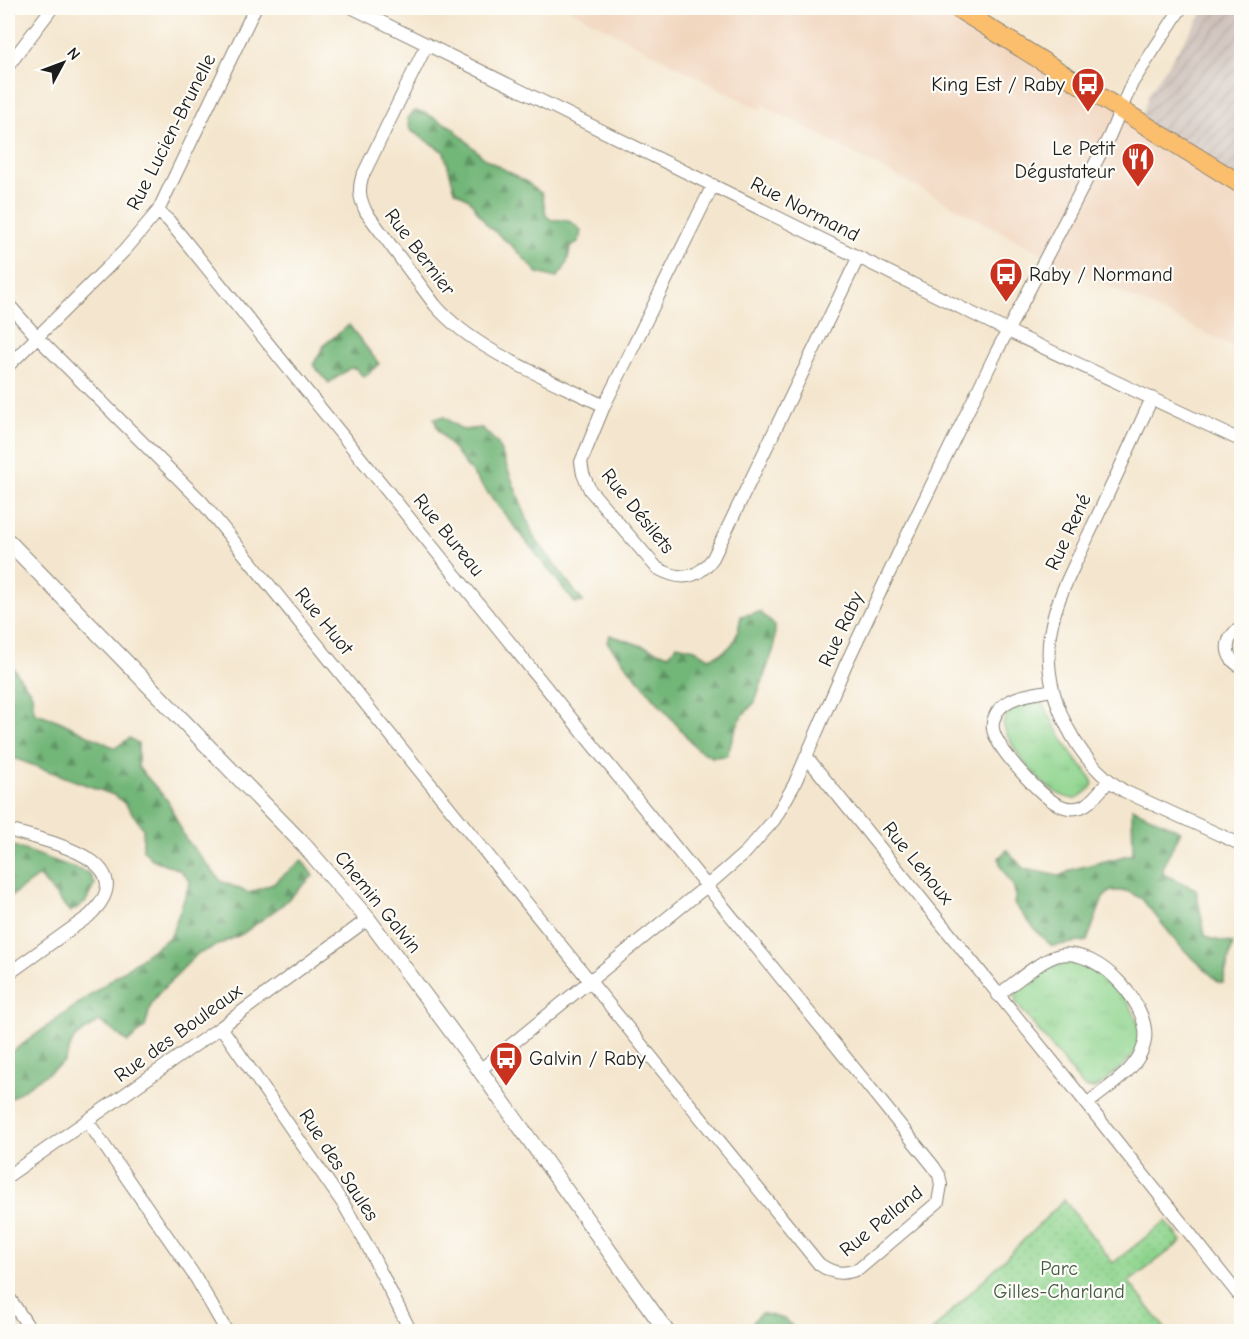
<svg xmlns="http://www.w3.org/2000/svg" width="1249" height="1339" font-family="'Comic Neue',sans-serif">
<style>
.built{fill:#f1d5bd}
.industrial{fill:url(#industrial-furrows)}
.grass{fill:url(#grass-tufts);stroke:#557854;stroke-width:1.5}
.forest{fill:url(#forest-firs);stroke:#47694a;stroke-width:1.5}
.park{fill:url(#park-dots);stroke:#557854;stroke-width:1.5}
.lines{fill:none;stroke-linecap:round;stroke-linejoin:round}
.minor-casing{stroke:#888175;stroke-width:14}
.tertiary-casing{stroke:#888175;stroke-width:17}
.primary-casing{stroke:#888175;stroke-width:20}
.minor{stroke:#fff;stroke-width:12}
.tertiary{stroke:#fff;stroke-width:15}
.primary{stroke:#fabe6d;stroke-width:18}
.labels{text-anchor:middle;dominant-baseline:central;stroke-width:4.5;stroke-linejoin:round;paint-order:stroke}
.poi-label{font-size:20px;fill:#1c1c1c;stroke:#fdfcf7;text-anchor:end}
.street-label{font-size:20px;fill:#1c1c1c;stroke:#fdfcf7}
.park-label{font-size:20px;fill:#445c44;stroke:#fdfcf7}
</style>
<defs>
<pattern id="industrial-furrows" width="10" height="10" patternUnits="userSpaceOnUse" patternTransform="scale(1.5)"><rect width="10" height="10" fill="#cec1ba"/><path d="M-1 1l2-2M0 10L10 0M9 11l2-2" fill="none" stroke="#b0a59f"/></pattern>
<pattern id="grass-tufts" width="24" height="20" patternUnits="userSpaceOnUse" patternTransform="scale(1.5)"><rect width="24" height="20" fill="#8ed48d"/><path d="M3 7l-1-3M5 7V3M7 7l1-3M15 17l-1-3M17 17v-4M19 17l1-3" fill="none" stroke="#7ab579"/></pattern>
<pattern id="forest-firs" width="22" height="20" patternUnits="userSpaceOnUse" patternTransform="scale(1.5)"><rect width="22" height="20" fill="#72b678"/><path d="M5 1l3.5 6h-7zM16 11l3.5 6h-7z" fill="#5d9362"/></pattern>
<pattern id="park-dots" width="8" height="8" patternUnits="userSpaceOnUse" patternTransform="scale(1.5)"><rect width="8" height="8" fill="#8ed48d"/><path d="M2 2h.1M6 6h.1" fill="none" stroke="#7ab579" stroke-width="1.8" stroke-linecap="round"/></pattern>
</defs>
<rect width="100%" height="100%" fill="#fdfcf7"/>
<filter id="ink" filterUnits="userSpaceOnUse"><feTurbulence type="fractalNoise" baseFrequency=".0167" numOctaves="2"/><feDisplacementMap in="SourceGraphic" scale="12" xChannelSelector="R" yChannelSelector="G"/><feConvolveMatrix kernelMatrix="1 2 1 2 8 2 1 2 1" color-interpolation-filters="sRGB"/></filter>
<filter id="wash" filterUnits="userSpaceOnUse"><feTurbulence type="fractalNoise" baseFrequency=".008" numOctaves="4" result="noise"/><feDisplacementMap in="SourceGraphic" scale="24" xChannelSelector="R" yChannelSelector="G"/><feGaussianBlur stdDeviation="1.35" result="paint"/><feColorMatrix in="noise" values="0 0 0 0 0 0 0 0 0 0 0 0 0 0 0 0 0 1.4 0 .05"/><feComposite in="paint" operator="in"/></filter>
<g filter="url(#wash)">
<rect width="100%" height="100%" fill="#f4e6ce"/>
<path class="built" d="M567 8H957L1241 185V350L1062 264 763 105 760 110Z"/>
<path class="industrial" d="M1206 8H1241V185L1140 123 1149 93Z"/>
<path class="grass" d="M1034 701 1041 702 1045 707C1054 724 1063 741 1074 757 1080 766 1090 773 1093 784L1090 789 1076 799C1045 797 1012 751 1003 724 1005 708 1021 705 1034 701Z
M1077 961C1082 963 1087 964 1091 965 1112 976 1147 1019 1139 1045 1135 1057 1121 1067 1111 1076 1103 1084 1096 1091 1084 1087L1017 1004 1014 996C1025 973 1054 963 1077 961Z"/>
<path class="forest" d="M415 111 425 113 452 127 485 159 525 181 542 194 546 215 551 220C564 219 573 220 581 231L579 241 570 248C568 261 566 269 556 278L538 273 512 246 487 225 469 199 455 191 444 152 410 130 408 118Z
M349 325 379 364 364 377 355 368H350L329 383 313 365 325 344Z
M444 417 463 430 482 428 498 444 534 537 583 602 575 603 438 430 434 418Z
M760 612 775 626 774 648 755 702 742 716 735 730 727 756 712 757 697 749 607 642 610 635 669 655 677 645 695 649 709 658C734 651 737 639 741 616Z
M8 661 32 694 34 712 59 721 115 748 130 738 138 744V767L168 801 185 838 221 881 249 893 273 884 302 860 313 876 281 906 242 934 196 955 157 995 151 1005 145 1027 128 1042 99 1021 74 1039 64 1062 8 1100V1055L171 936 190 882 180 870 152 859 143 850V828L127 806 116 796 8 756Z
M1132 808 1181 831 1162 868 1165 875 1196 889 1205 935 1211 939 1233 943 1223 983 1219 982 1181 947 1142 899 1127 891H1111L1103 898 1087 941 1052 946 1039 934 1014 904C1020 880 1000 877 999 858L1007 850 1024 869 1060 876 1074 869 1133 854Z
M8 844 89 873 95 884 85 903 70 912 39 876 8 898Z
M761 1313 784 1319 798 1331H753L749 1326Z"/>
<path class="park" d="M1064 1200 1113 1263 1166 1221 1182 1241 1129 1282 1167 1331H932Z"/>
</g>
<g filter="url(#ink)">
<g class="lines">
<g class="minor-casing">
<path id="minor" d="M353 8 1008 331 1242 441
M427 44 362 177C358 191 360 199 366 212L435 305C474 351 550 379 604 406
M8 66 52 8
M713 185 604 406 581 462 583 474 590 490 657 568C680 581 697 580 713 558L858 258
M8 304 38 338 202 502 819 1264C833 1274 843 1275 859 1269L938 1202 941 1185 939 1175 934 1167 169 221 158 211
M8 366 125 250 158 211 255 8
M1152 398C1131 444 1110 490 1088 536 1073 570 1052 604 1049 643 1045 699 1076 761 1124 791L1242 845
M1242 628C1223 636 1223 659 1242 667
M1052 690C1034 694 1009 695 997 712 994 717 992 723 993 729 996 748 1041 797 1059 805 1065 808 1071 809 1077 808 1090 806 1100 790 1109 781
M806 756 1087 1104 1242 1299
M8 830C45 841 148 860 89 916L8 974
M998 995C1015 983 1041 959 1060 955 1098 947 1155 1008 1144 1045 1136 1072 1107 1087 1087 1104
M221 1027 344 1205 367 1245 411 1332
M480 1070 708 885 746 852 774 820 794 785 846 664 900 550 997 351 1109 137 1132 83 1181 8
M88 1122 196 1278 227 1332
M8 1176 221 1027 368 919
M8 1296 32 1332"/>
</g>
<g class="tertiary-casing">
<path id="tertiary" d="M8 541 304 845 368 919 469 1055 667 1332"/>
</g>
<g class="primary-casing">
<path id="primary" d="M957 8 1242 185"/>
</g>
<use href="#minor" class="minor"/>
<use href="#tertiary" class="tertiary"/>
<use href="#primary" class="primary"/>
</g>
</g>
<defs>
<g id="bus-pin" transform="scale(1.725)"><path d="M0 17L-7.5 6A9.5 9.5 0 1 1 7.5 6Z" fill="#c8321e" stroke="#fdfcf7"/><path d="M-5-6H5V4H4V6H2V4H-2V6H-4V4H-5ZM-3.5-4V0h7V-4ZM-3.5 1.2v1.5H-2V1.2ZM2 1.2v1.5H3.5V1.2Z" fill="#fff"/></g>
<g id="restaurant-pin" transform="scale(1.725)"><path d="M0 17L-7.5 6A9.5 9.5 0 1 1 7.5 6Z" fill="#c8321e" stroke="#fdfcf7"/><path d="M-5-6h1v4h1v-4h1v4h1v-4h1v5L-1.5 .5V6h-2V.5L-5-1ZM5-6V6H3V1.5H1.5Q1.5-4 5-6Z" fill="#fff"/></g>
</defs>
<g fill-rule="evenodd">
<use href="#bus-pin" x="1088" y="84"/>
<use href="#restaurant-pin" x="1138" y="159"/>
<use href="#bus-pin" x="1006" y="274"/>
<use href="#bus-pin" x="506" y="1058"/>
</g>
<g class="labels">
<g class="poi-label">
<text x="1065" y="84">King Est / Raby</text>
<text x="1115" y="148">Le Petit<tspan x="1115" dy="23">Dégustateur</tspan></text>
<text x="1029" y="274" text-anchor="start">Raby / Normand</text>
<text x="529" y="1058" text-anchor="start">Galvin / Raby</text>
</g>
<g class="street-label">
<text transform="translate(171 132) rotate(-63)">Rue Lucien-Brunelle</text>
<text transform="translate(805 209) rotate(27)">Rue Normand</text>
<text transform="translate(420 252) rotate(53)">Rue Bernier</text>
<text transform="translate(638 511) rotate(51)">Rue Désilets</text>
<text transform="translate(1068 532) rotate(-65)">Rue René</text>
<text transform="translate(449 535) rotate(51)">Rue Bureau</text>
<text transform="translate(324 621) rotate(51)">Rue Huot</text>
<text transform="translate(841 629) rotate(-65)">Rue Raby</text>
<text transform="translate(918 863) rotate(51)">Rue Lehoux</text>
<text transform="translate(378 902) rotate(51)">Chemin Galvin</text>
<text transform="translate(178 1033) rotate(-36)">Rue des Bouleaux</text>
<text transform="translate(339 1165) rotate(57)">Rue des Saules</text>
<text transform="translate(881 1221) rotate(-39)">Rue Pelland</text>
</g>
<g class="park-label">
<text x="1059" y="1268">Parc<tspan x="1059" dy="23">Gilles-Charland</tspan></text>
</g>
</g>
<rect width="1249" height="1339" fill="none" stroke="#fdfcf7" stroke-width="30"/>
<g transform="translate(63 63) rotate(49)" stroke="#fdfcf7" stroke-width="4.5" paint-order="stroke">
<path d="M0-4.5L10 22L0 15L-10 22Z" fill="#1c1c1c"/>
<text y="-9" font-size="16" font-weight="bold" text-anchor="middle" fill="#1c1c1c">N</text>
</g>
</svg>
